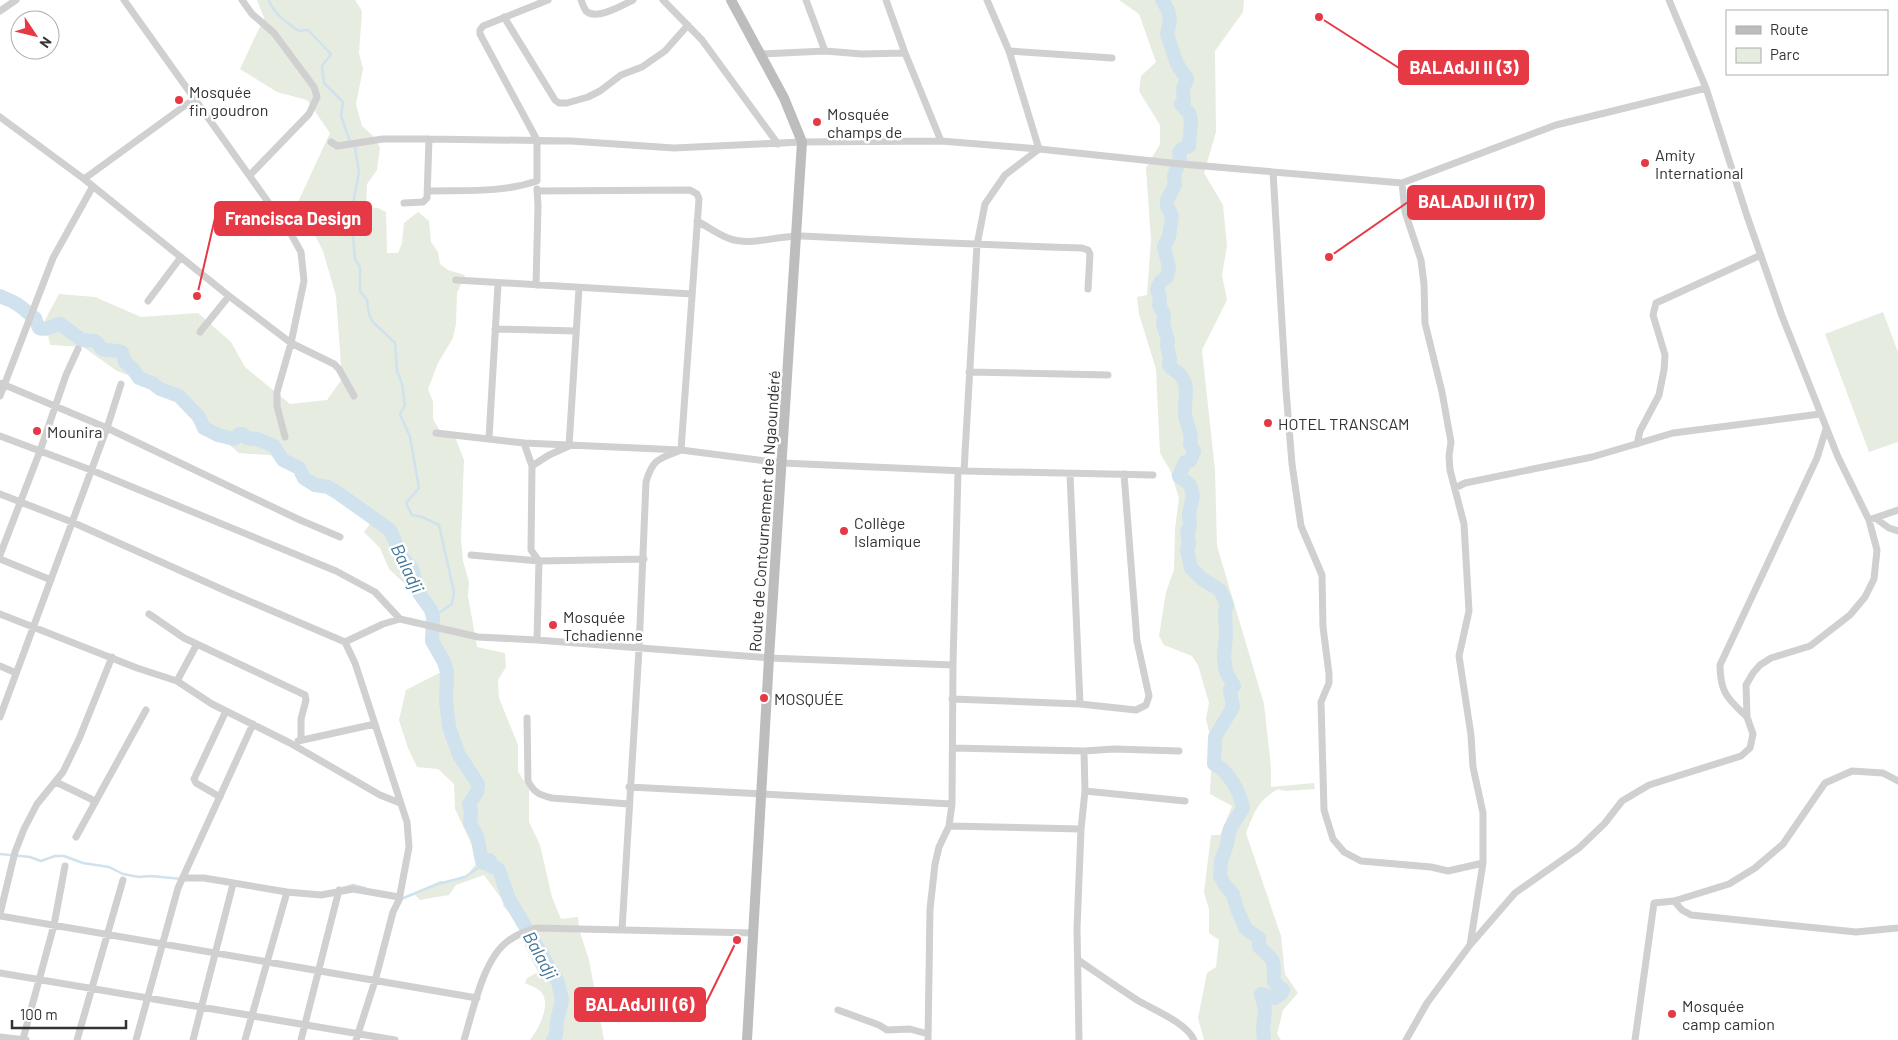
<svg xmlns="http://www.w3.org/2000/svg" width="1898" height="1040" font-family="Barlow,sans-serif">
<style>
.green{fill:#e6ecdf}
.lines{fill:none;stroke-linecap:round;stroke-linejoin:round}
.stream{stroke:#cfe2ee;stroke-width:2.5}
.river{stroke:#cfe2ee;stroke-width:14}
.street{stroke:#d0d0d0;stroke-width:7}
.secondary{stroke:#bdbdbd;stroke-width:10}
.poi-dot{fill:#e63946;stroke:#fff;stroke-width:2}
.labels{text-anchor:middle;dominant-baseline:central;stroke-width:5;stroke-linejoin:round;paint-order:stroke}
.poi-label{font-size:16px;fill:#333;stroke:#fff;text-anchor:start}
.street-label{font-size:16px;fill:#333;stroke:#fff}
.water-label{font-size:18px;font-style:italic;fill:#3f7597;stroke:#fff}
.leader{fill:none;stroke:#e63946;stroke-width:2}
.callout-dot{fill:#e63946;stroke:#fff;stroke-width:2}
.callout{fill:#e63946;stroke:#e63946;stroke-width:2}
.callout-label{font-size:18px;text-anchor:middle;font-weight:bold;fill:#fff}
</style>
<rect width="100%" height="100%" fill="#fff"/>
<path class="green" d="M257 0H355L362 11 359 53 363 69 356 104 362 126 372 135 380 147 377 170 367 184 366 207 378 208 386 212 387 253H398L402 243 404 223 418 212 429 221 431 242 438 252 440 264 448 270 465 275 457 293 456 324 453 338 438 363 428 389 433 402V419L440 431 455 437 464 460 461 539 463 561 469 582 468 596 477 647 505 653 506 667 498 680 499 698 518 745V771L529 790V822L540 845 552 897 561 919 578 917 579 929 589 960 604 1040H530C538 1030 551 1006 542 993 538 988 531 986 525 983L527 978 538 972 525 946 522 929 515 918 503 906 504 902 484 875 456 885 449 895 420 900 413 893 440 881H453L468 876 471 870 479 860 455 809 454 784 438 769 417 767 408 748 399 720 406 690 445 670V661L440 644 435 616 420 598 389 569 380 548 364 532 372 521 360 509 300 480 296 473 282 456 239 453 205 424 155 385 117 371 83 347 50 345 45 320 59 294 95 297 141 317 198 313 231 342 245 367 290 404 327 400 342 379 336 296 323 251 298 202 330 133 307 100 277 92 240 69 264 18Z
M1119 0H1244L1243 12 1215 51 1216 132 1204 173 1223 205 1227 246 1222 275 1227 300 1202 350 1215 470 1217 546 1264 704 1271 767V787L1314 783 1315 789 1286 791 1278 789C1258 800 1254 813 1246 833L1281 936 1285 974 1298 993 1283 1010 1277 1034 1281 1040H1204L1198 1018 1207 973 1216 967 1219 940 1209 933V909L1204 892 1211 835H1220L1232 806 1210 794 1212 745 1206 719 1209 703 1198 665 1192 656 1164 645 1159 636 1166 592 1174 570 1175 529 1179 498 1170 470 1160 453 1156 369 1139 314 1137 297 1147 295 1151 240 1146 168 1160 144V125L1139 91 1141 76 1156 62 1139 14Z
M1883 312 1898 352V442L1869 452 1825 334Z"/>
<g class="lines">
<path class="stream" d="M269 0C274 15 287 22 299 31L308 30 331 54 322 66 324 83 343 102 341 116 349 139 355 147 359 172 350 220 353 235 355 259 360 267V291L367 300 369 314 372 321 395 343 397 371 402 384 405 405 400 414 410 437 419 488 406 503 412 515 422 517 439 525 454 592 452 604 433 617
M0 854 30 857 41 861 55 856H64L83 863 109 867 123 874 139 877 151 876 182 879
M339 889 353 885 365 888
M401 899 438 884 465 877 489 860"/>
<path class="river" d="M1162 0 1168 10 1170 20 1167 34 1177 64 1187 79 1183 89 1184 100 1181 104C1184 109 1186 109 1189 113 1193 119 1189 138 1189 146L1182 149 1179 152 1180 159 1174 176 1175 185 1167 200V206L1172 216 1169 237 1164 247 1169 267 1167 277 1161 281 1157 289 1160 298 1159 305 1164 314 1163 324 1168 341 1167 345 1170 359 1169 365C1173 371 1181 373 1183 379 1189 389 1184 403 1185 414 1186 425 1193 432 1190 444L1194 451 1190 461 1185 462 1179 476 1190 485 1193 495 1189 514 1190 527 1187 531 1189 544 1187 549 1191 568 1202 579 1220 590 1227 605 1225 612 1226 635 1224 657 1226 672 1234 686 1230 690 1233 707 1215 737 1214 764C1228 770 1240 792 1243 808L1230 829 1227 844 1221 861 1220 876 1225 885 1233 894 1237 909 1246 929 1259 938V947C1278 963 1273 961 1274 982L1283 990 1281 994 1275 998 1261 994 1265 1009 1263 1030 1264 1040
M0 296C5 299 11 300 15 303 23 307 28 314 35 318L39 328C48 331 52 325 60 324L82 340 95 341C98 343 99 346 101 348 105 352 116 349 122 352L125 362 132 368 139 378 152 383 160 389 179 396 199 417 204 428 218 435 234 439 239 434H243L247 438 257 439 274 446 283 460 299 468 304 478 315 485 328 487 338 493 390 530 402 557 412 569 419 593 431 610 433 617 432 641 444 662 447 672 446 701 449 727 459 755 478 784 477 792 469 804 471 811 470 823 477 836 482 861 484 863 489 860 493 866 492 867H495L499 870 509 899 558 982 562 1000 557 1021 556 1035 553 1040"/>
<path class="street" d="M124 0 291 234 301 252 304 281 291 343 277 392V406L285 437
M242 0 252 14 274 33 314 87 317 97 309 114 250 175
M581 0C582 3 584 8 586 11 596 21 623 5 633 0
M663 0 702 40 778 144
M806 0 825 51
M886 0 905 53 941 141
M0 11 16 0
M504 17 555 100 559 103H567L588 97 600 91 621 75 642 67 665 51 688 25
M1009 51 1112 58
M760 54 825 51 862 54 905 53
M0 117 84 179 229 296 291 343 334 364 339 369 354 396
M331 142 337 146 383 139H429L571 141 674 148 802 142 941 141 1039 149 1181 164 1402 183 1556 125 1706 88
M1273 172 1286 390 1292 464 1301 526 1322 575 1323 627 1329 674V683L1321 702 1324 810 1333 839 1344 852 1361 861 1431 867 1448 871 1483 863
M84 179 194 99
M1402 183 1405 212 1421 260 1424 284 1425 323 1442 392 1451 442 1449 456 1450 470 1464 524 1469 611 1459 656 1471 735 1473 767 1483 813V863L1470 945
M429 191C465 190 502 193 537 181V140L480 34V30L483 26 548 0
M537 191 690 190 697 194 699 199 681 450C659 459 653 458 646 482L639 649 622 930
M404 203 423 202 427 198 429 139
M697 221C709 227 721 237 734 240 756 245 780 235 802 236 895 241 988 245 1082 248L1088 250 1090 254 1088 289
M456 280 692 294
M536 285 538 206 537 189
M148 301 181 257
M495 329 576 331
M200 332 229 296
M969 372 1108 375
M0 383 107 428 300 520 340 537
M0 396 53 258 93 186
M436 433 524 443 681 450 782 463 964 471 1153 475
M0 436 91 470 336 571 375 592 400 619 478 637 537 640 769 658 953 665 958 471
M489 438 498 284
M524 443 532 466 531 550 539 561 537 640
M1637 444 1640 431 1659 395 1664 370 1665 355 1653 315 1656 303 1761 255
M532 466 549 455 569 446 579 288
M964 471 977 245 985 204 1005 175 1039 149 1009 51 987 0
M1070 474 1080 704
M1455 488 1465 483 1592 457 1673 433 1820 414
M0 494 72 522 228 592 345 642 355 663 407 822 409 847 399 900 393 912 375 981 356 1040
M1875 518 1889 528 1898 531
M1869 520 1898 510
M0 555 40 451 66 375 78 349
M471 555 539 561 644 559
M0 559 51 580
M0 614 137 668 177 681 212 704 290 743 380 795 400 803
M149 614 184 638 305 695 306 700 301 719V740
M345 642 383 624 400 619
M0 666 16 673
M177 681 197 644
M952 699 1080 704 1136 710 1146 705 1149 696 1137 641 1124 474
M0 717 107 428 121 384
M1747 717C1728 699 1720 693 1720 665L1817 458 1826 429
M527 718 528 781C534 793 540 795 552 798L629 804
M298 741 375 724
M953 748 1084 751 1114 749 1179 751
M56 782 91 799 95 803
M629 787 952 804 949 826 939 847 935 864 930 909 928 1040
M1085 791 1185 801
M220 797 196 783 194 779 226 711
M952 804 953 665
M949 826 1081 829 1085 791 1084 751
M76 837 146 710
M184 878H204L287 892 321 895 353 889 399 897
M1674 901 1682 910 1691 915 1856 932 1898 928
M0 914 15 852 24 829 37 804 63 772 79 739 112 657
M0 916 477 998
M1078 960C1097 973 1117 987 1137 1000 1152 1009 1187 1023 1194 1040
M0 973 395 1040
M838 1010 879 1025 887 1030 910 1029 928 1034
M0 1037 26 1040
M23 1039 54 925 65 866
M77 1040 123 880
M136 1040 178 888 253 724
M193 1040 233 884
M245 1040 287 892
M301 1040 339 890
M464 1040C473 1011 483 959 508 941 517 934 526 931 537 928L753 933
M1079 1040 1077 928 1081 829
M1406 1040 1427 1003 1470 945 1515 893 1579 848 1605 823 1622 801 1649 785 1741 756 1750 748 1753 734 1747 717 1746 685 1753 673 1760 665 1771 658 1810 646 1850 615 1865 597 1874 579 1877 550 1869 520 1838 457 1782 316 1747 216 1706 88 1669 0
M1635 1040 1654 903 1674 901 1729 884 1755 868 1783 844 1825 783 1852 771 1883 773 1898 781"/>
<path class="secondary" d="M731 0 784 98 802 142 769 658 747 1040"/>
</g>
<g class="poi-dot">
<circle cx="179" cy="100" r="5"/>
<circle cx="817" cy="122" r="5"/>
<circle cx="1645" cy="163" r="5"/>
<circle cx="1268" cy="423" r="5"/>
<circle cx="37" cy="431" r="5"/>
<circle cx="844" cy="531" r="5"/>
<circle cx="553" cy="625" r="5"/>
<circle cx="764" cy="698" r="5"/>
<circle cx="1672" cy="1014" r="5"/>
</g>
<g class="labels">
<g class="poi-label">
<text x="189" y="91">Mosquée<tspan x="189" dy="18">fin goudron</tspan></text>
<text x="827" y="113">Mosquée<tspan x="827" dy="18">champs de</tspan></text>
<text x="1655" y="154">Amity<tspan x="1655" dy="18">International</tspan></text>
<text x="1278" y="423">HOTEL TRANSCAM</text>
<text x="47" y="431">Mounira</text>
<text x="854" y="522">Collège<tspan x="854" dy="18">Islamique</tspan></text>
<text x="563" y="616">Mosquée<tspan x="563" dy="18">Tchadienne</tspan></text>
<text x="774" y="698">MOSQUÉE</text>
<text x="1682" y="1005">Mosquée<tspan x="1682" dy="18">camp camion</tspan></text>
</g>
<g class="street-label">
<text transform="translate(764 511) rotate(-86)">Route de Contournement de Ngaoundéré</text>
</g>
<g class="water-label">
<text transform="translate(408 568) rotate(64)">Baladji</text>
<text transform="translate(541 955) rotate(61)">Baladji</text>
</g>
</g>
<path class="leader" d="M1319 17L1399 68M1329 257L1408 202M197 296L215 218M737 940L705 1005"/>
<g class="callout-dot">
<circle cx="1319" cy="17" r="5"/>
<circle cx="1329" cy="257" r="5"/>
<circle cx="197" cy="296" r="5"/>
<circle cx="737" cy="940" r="5"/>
</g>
<g class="callout">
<rect x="1399" y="51" width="129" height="33" rx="5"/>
<rect x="1408" y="186" width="136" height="33" rx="5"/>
<rect x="215" y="202" width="156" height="33" rx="5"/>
<rect x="575" y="988" width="130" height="33" rx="5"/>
</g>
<g class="callout-label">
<text x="1464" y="74">BALAdJI II (3)</text>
<text x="1476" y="208">BALADJI II (17)</text>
<text x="293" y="225">Francisca Design</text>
<text x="640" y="1011">BALAdJI II (6)</text>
</g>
<rect x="1726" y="10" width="162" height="65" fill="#ffffff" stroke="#adadad"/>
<rect x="1736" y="26" width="25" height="8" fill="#bdbdbd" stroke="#adadad"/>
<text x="1770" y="35" font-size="15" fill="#333333">Route</text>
<rect x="1736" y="48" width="25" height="15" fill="#e6ecdf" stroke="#adadad"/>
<text x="1770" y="60" font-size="15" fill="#333333">Parc</text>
<g transform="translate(35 35) rotate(125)"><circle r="24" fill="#ffffff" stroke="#adadad"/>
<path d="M0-4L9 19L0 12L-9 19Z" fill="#e63946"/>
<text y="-8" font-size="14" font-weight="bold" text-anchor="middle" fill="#333333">N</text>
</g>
<path d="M12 1020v8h114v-8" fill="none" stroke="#333333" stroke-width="2.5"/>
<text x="20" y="1020" font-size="15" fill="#333333" stroke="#ffffff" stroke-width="4" paint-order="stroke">100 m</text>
</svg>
